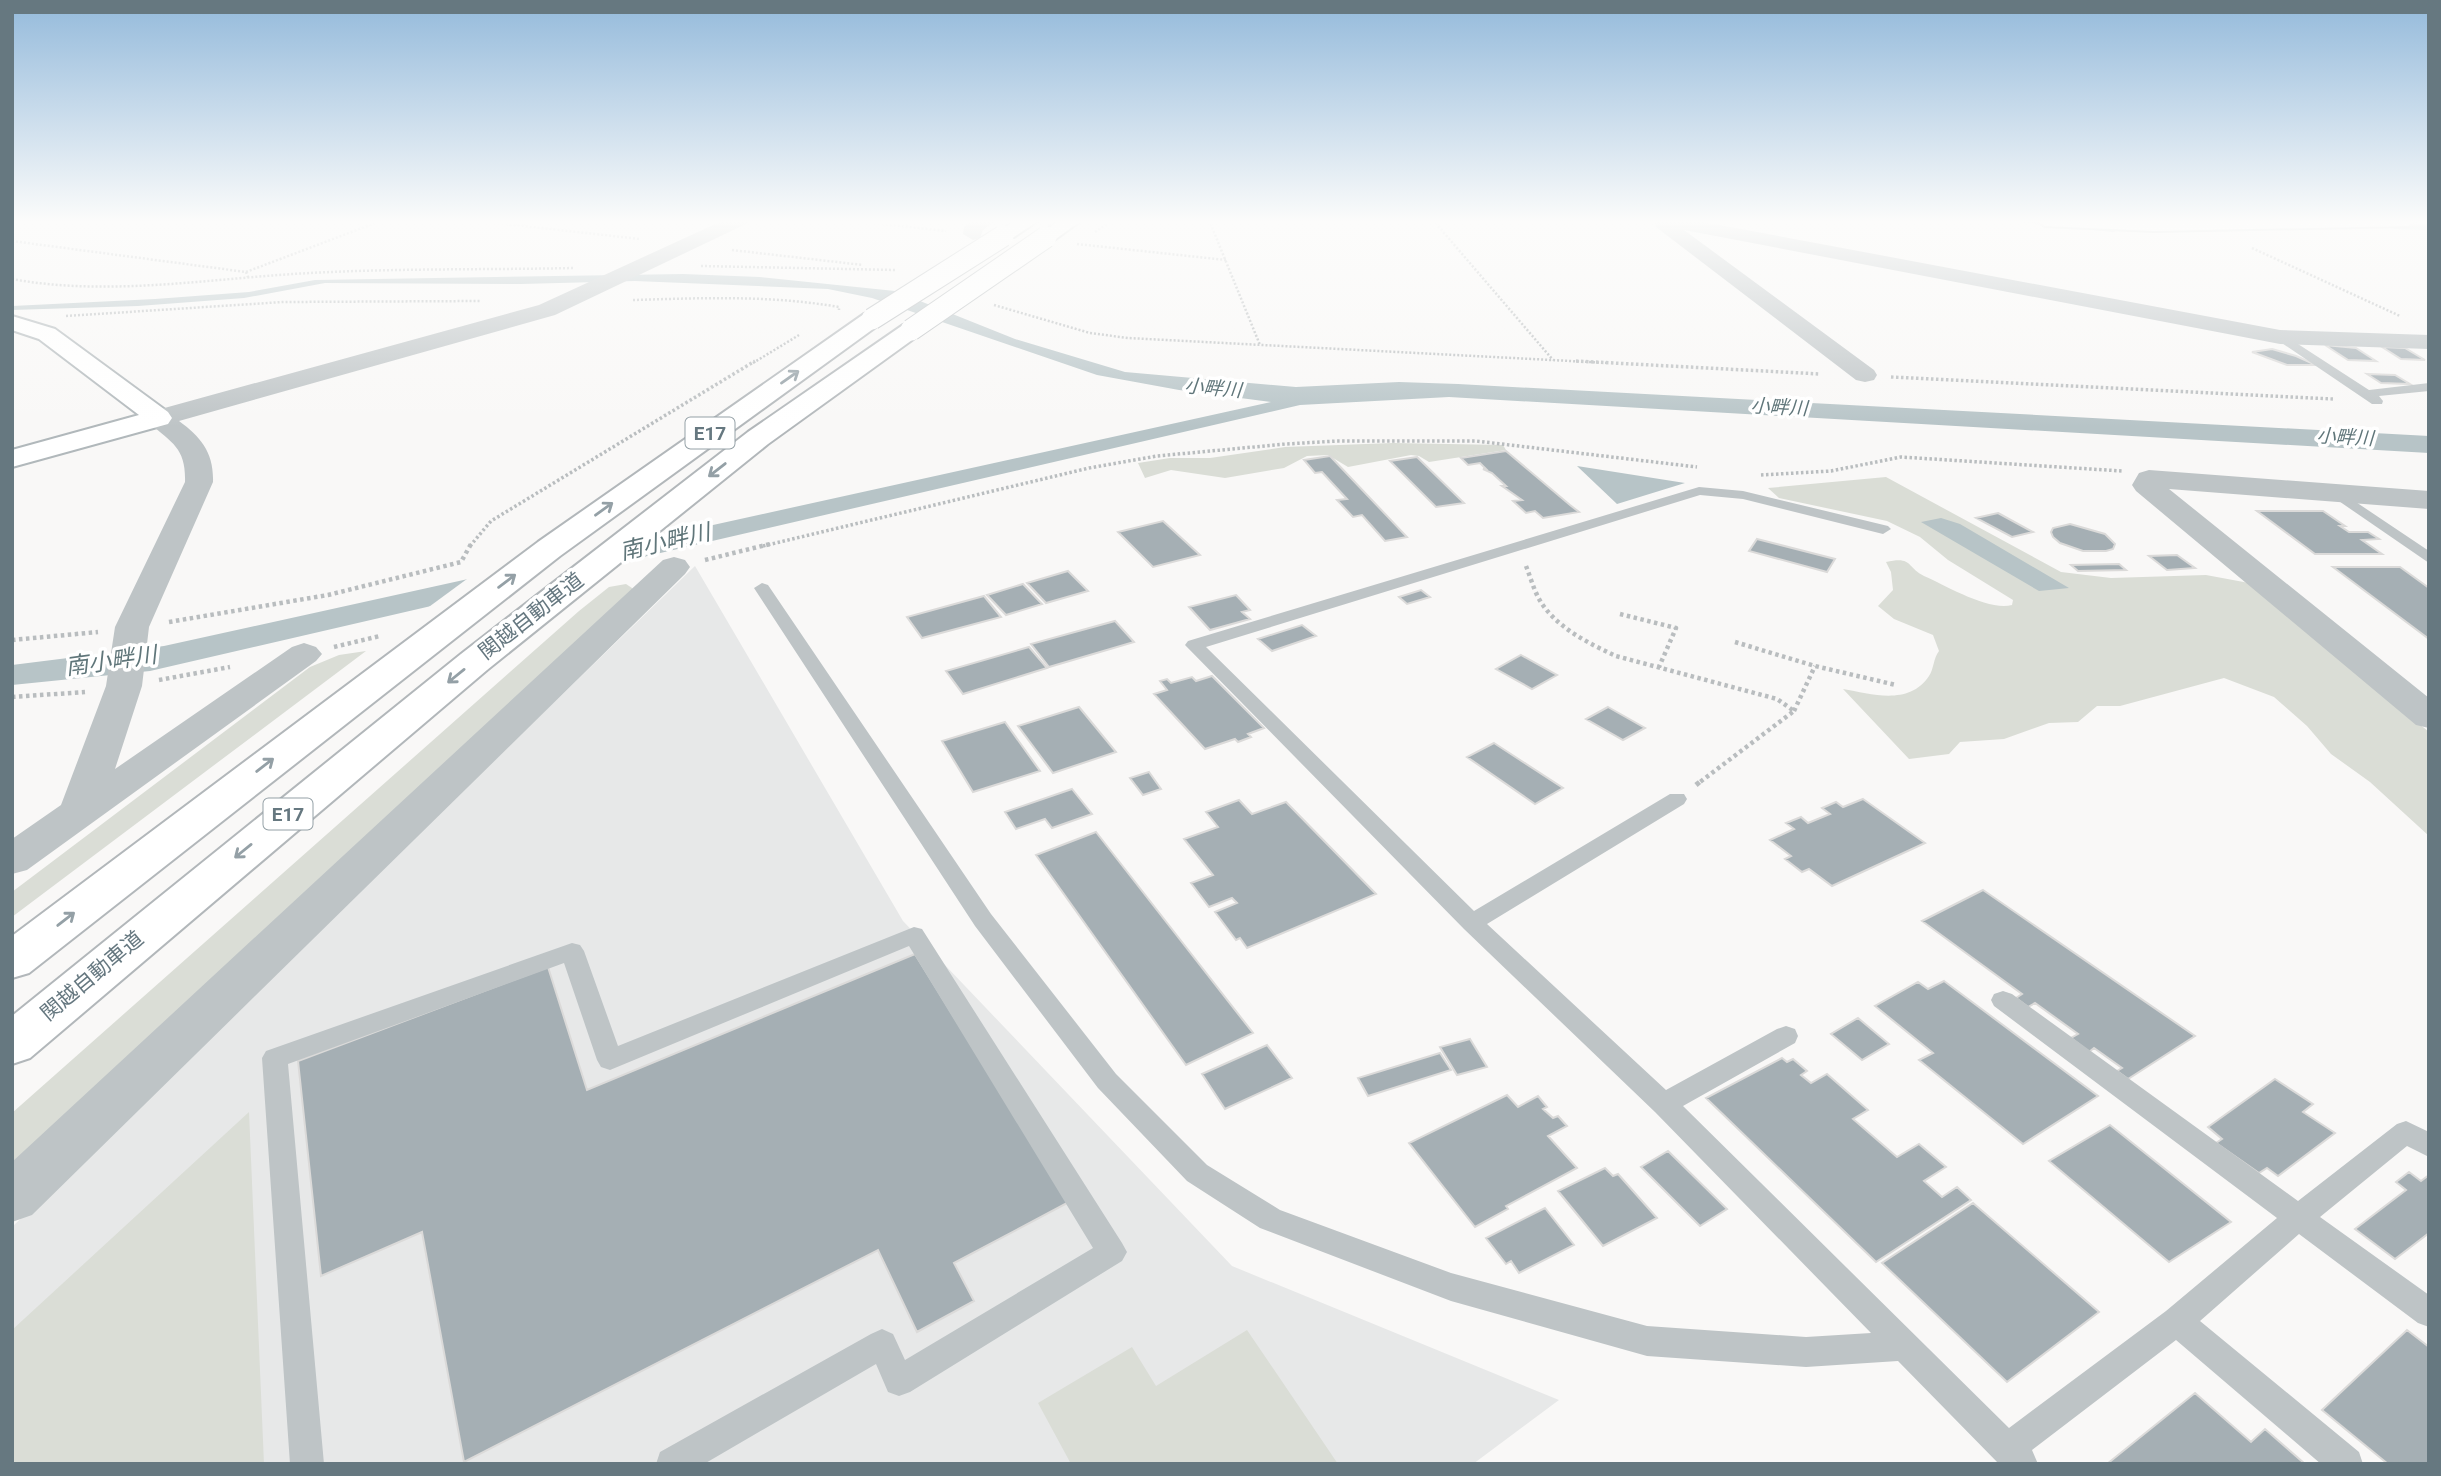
<svg xmlns="http://www.w3.org/2000/svg" width="2441" height="1476" font-family="Roboto,'Noto Sans JP',sans-serif">
<style>
.built{fill:#e7e8e8}
.green{fill:#daddd6}
.water{fill:#b7c4c7}
.pier{fill:#f9f8f7}
.lines{fill:none;stroke-linecap:round;stroke-linejoin:round}
.stream{stroke:#b7c4c7;stroke-width:6}
.building{fill:#a5afb4;stroke:#dbdad9;stroke-width:2}
.secondary-casing{stroke:#b1b8bb;stroke-width:4}
.highway-casing{stroke:#b2b7ba;stroke-width:4}
.path-far3{stroke:#b9bdbf;stroke-width:2.5;stroke-dasharray:2 2;stroke-linecap:butt}
.path-far2{stroke:#b9bdbf;stroke-width:3.5;stroke-dasharray:2.5 2.5;stroke-linecap:butt}
.path-far1{stroke:#b9bdbf;stroke-width:4.5;stroke-dasharray:3.5 3.5;stroke-linecap:butt}
.path{stroke:#b9bdbf;stroke-width:5;stroke-dasharray:4.5 4.5;stroke-linecap:butt}
.lane{fill:#bec4c6;fill-rule:evenodd}
.street{fill:#bec4c6;fill-rule:evenodd}
.secondary{fill:#fff;fill-rule:evenodd}
.highway{fill:#fff;fill-rule:evenodd}
.highway-bridge-casing{stroke:#b2b7ba;stroke-width:23;stroke-linecap:butt}
.highway-bridge{stroke:#fff;stroke-width:21}
.oneway{stroke:#94a0a6}
.labels{text-anchor:middle;dominant-baseline:central;stroke-width:7;stroke-linejoin:round;paint-order:stroke}
.far-water-label{font-size:19px;font-style:italic;fill:#60767a;stroke:#fff}
.shield{fill:#fff;stroke:#94a0a6;stroke-width:2}
.shield-label{font-size:19px;font-weight:bold;fill:#667880}
.street-label{font-size:21px;fill:#667880;stroke:#fff}
.water-label{font-size:23px;font-style:italic;fill:#60767a;stroke:#fff}
</style>
<rect width="100%" height="100%" fill="#f9f8f7"/>
<path class="built" d="M695 566 903 921 1232 1266 1559 1400 1473 1464H12V1227Z"/>
<path class="green" d="M1393 443 1503 445 1506 450 1429 462 1419 456 1411 455 1348 467 1328 455 1307 456 1284 468 1225 478 1171 470 1145 478 1138 463 1170 458H1210L1285 447Z
M1886 477 2061 572 2111 578 2206 575 2249 583 2429 732V836L2370 782 2331 754 2307 726 2274 697 2224 678 2120 706H2097L2078 722 2049 723 2004 739 1960 742 1949 754 1909 759 1843 689C1872 694 1909 706 1929 676 1934 669 1933 659 1939 651L1933 635 1894 619 1878 606 1893 590 1891 572 1886 562C1913 556 1906 567 1924 576 1947 586 1988 611 2012 605L2013 600 1948 560 1920 537 1887 521 1779 498 1768 488Z
M626 584 632 588 635 595 12 1169V1113L579 611 609 587Z
M366 651 12 917V892L310 667 339 655Z
M249 1112 264 1464H12V1330Z
M1247 1330 1338 1464H1071L1038 1403 1132 1347 1156 1386Z"/>
<path class="water" d="M683 274 760 277 895 291 1015 339 1125 372 1296 387 1399 382 1458 384 2429 436V453L1449 397 1300 405 150 671 12 685V665L164 646 1271 402 1179 390 1097 375 872 298 828 289 635 281 521 284 325 283 244 298 138 306 12 310V306L155 299 249 292 315 280Z
M1577 466 1685 483 1617 504Z
M1941 518 1960 524 2069 588 2039 591 1921 522Z"/>
<path class="pier" d="M676 530 638 562 422 612 471 576Z"/>
<g class="lines">
<path class="stream" d="M2025 220 2113 229
M2395 226 2429 227"/>
</g>
<path class="building" d="M2325 345 2356 348 2376 361 2348 360Z
M2382 347 2405 348 2425 360 2401 359Z
M2272 349 2296 356 2316 365H2287L2252 352Z
M2367 374 2395 375 2410 384 2381 383Z
M1506 451 1570 505 1579 512 1543 518 1535 511 1526 513 1513 501 1522 500 1502 486H1506L1492 473 1483 469H1486L1480 463 1468 465 1461 458Z
M1330 456 1407 537 1385 541 1362 515 1353 517 1337 500 1347 499 1322 472 1315 473 1304 460Z
M1417 457 1464 503 1436 507 1390 461Z
M2257 511H2323L2345 526H2340L2349 532H2368L2379 539 2362 540 2382 554H2315Z
M1998 513 2033 532 2012 537 1976 518Z
M1163 521 1200 555 1153 567 1118 532Z
M2070 524 2105 534 2115 544 2113 549 2106 551H2083L2060 543 2053 537 2051 532 2053 528Z
M1757 539 1835 559 1827 572 1749 551Z
M2177 555 2195 568 2167 570 2149 556Z
M2119 564 2126 570 2078 571 2071 565Z
M2333 567H2400L2429 588V639Z
M1068 571 1088 591 1046 603 1027 583Z
M1023 584 1042 604 1006 615 987 595Z
M1421 590 1430 597 1407 604 1399 597Z
M1236 595 1250 610 1242 612 1250 619 1210 630 1189 607Z
M984 596 1001 617 922 638 907 617Z
M1115 621 1134 642 1049 667 1031 644Z
M1302 625 1316 636 1272 651 1258 639Z
M1029 647 1047 668 963 694 946 671Z
M1521 655 1557 675 1532 689 1496 669Z
M1212 676 1264 728 1248 734 1251 737 1238 742 1235 739 1205 749 1154 694 1167 690 1160 681 1167 679 1171 683 1192 677 1196 681Z
M1079 707 1116 752 1053 773 1018 726Z
M1608 707 1645 728 1623 740 1586 719Z
M1005 722 1040 771 973 792 942 741Z
M1494 743 1563 788 1535 804 1467 757Z
M1149 772 1161 789 1143 795 1130 778Z
M1072 789 1092 814 1052 828 1045 819 1016 829 1005 812Z
M1863 799 1925 843 1832 886 1809 869 1802 872 1785 859 1791 856 1770 840 1794 829 1786 823 1801 817 1808 823 1830 814 1822 808 1836 802 1843 807Z
M1239 800 1252 814 1286 802 1376 894 1247 948 1240 938 1236 940 1215 912 1237 903 1232 898 1209 907 1191 883 1213 875 1184 839 1218 827 1206 812Z
M1096 832 1253 1033 1186 1065 1036 855Z
M1983 890 2195 1036 2128 1079 2117 1071 2122 1068 2094 1048 2089 1052 2071 1038 2078 1034 2035 1003 2028 1007 2016 998 2022 994 1922 921Z
M915 954 1069 1202 954 1263 974 1301 917 1332 878 1250 464 1462 422 1232 321 1276 298 1061 548 967 587 1090Z
M1944 981 2098 1096 2023 1144 1919 1060 1933 1053 1875 1006 1918 982 1928 989Z
M1858 1018 1889 1044 1862 1060 1831 1034Z
M1470 1039 1487 1067 1457 1075 1440 1047Z
M1267 1045 1292 1078 1225 1109 1202 1074Z
M1440 1053 1451 1070 1368 1096 1358 1078Z
M1782 1058 1787 1062 1793 1059 1807 1071 1801 1075 1811 1083 1827 1074 1868 1110 1853 1119 1897 1157 1919 1144 1946 1167 1924 1181 1942 1197 1957 1187 1971 1200 1876 1262 1706 1098Z
M2275 1079 2313 1104 2303 1112 2335 1133 2278 1176 2267 1168 2259 1173 2216 1143 2222 1139 2208 1127Z
M1507 1095 1518 1107 1538 1096 1547 1107 1543 1109 1553 1118 1558 1116 1567 1126 1548 1136 1577 1168 1506 1206 1508 1209 1475 1227 1409 1143Z
M2110 1125 2231 1222 2169 1262 2049 1161Z
M1668 1151 1727 1209 1700 1226 1641 1167Z
M1605 1168 1613 1176 1618 1174 1657 1218 1603 1246 1558 1191Z
M2409 1172 2421 1181 2429 1175V1233L2395 1259 2355 1229 2406 1190 2396 1182Z
M1973 1203 2099 1312 2007 1382 1882 1263Z
M1545 1208 1574 1245 1519 1273 1511 1261 1506 1264 1486 1238Z
M2407 1330 2429 1347V1464H2388L2322 1410Z
M2195 1393 2251 1442 2265 1429 2305 1464H2107Z"/>
<g class="lines">
<g class="secondary-casing">
<path id="secondary" d="M2036 220H2417L2408 226 2154 231 2045 226Z
M12 316 55 329 168 412 172 418 168 424 12 467V450L139 415 39 339 12 330Z"/>
</g>
<g class="highway-casing">
<path id="highway" d="M1016 220H1039L1014 237H1000L997 233Z
M1060 220H1082L1053 241H1039L1036 237Z
M872 312 880 314 883 319 880 324 560 556 29 973 12 978V936L538 542 864 314Z
M911 323 919 325 922 330 919 335 768 444 487 670 30 1058 12 1064V1016L461 654 748 432 903 325Z"/>
</g>
<path class="path-far3" d="M470 220 640 239
M846 220 946 231
M1209 220 1260 345
M1433 220 1553 360
M1095 232 1113 220
M12 241 246 272 248 277
M1077 244 1226 260
M2252 248 2400 316
M732 250 863 265
M701 266 896 270
M246 272 383 220
M12 279C104 296 200 280 293 274 386 268 480 270 574 268
M633 300C702 298 770 295 839 307V310
M994 305 1090 333 1128 338 1609 363
M66 316 283 302 481 301
M753 363 799 335"/>
<path class="path-far2" d="M1576 361 1820 374
M1891 377 2333 399
M1761 475 1831 471 1901 457 2122 471
M470 546 491 521 755 361
M763 546 1089 468 1157 456 1286 444 1337 441H1476L1697 467"/>
<path class="path-far1" d="M705 560 770 544
M1526 566C1530 576 1533 587 1538 597 1553 626 1588 643 1616 656L1777 699 1794 711 1700 782
M1620 614 1676 628 1659 667
M169 622 328 595 461 562 471 544
M12 640 98 632
M1735 642 1815 666 1896 685
M334 647 380 636
M159 680 230 667
M12 697 85 692
M1794 711 1815 666"/>
<path class="path" d="M1696 785 1702 780"/>
<path class="lane" d="M2276 335H2284L2369 390 2429 383V391L2379 396 2383 401 2382 404H2372L2276 339Z
M1699 487 1743 491 1888 526 1891 529 1883 534 1743 499 1700 495 1206 647 1474 911 1670 794H1684L1687 799 1684 804 1487 924 1666 1090 1777 1029 1786 1026 1795 1029 1798 1036 1795 1043 1683 1106 2009 1428 2166 1311 2277 1218 1994 1006 1991 1000 1994 994 2003 991 2012 994 2298 1201 2397 1124 2406 1121 2429 1132V1157L2407 1146 2320 1217 2429 1295V1327L2418 1323 2299 1234 2200 1321 2359 1452 2363 1464H2321L2176 1340 2032 1450 2038 1464H1999L1898 1361 1806 1367 1647 1356 1451 1301 1260 1228 1187 1181 1098 1088 975 926 754 588 762 583 768 585 991 914 1116 1074 1207 1165 1280 1210 1451 1273 1647 1326 1806 1337 1871 1333 1655 1112 1464 929 1185 645 1188 641Z
M2338 490 2429 551V563L2333 497 2331 494Z
M914 927 922 929 1122 1243 1127 1252 1122 1261 910 1392 899 1396 888 1392 876 1364 704 1464H656L660 1452 871 1334 882 1329 893 1334 905 1360 1093 1248 909 946 610 1070 601 1067 597 1060 564 963 288 1064 324 1464H290L262 1058 266 1051 572 943 580 945 584 951 618 1046Z"/>
<path class="street" d="M724 220H748L746 224 555 315 179 421C201 437 214 453 213 482L149 627 142 686 115 769 292 647 304 643 316 647 322 654 316 661 27 870 12 874V839L61 805 106 686 115 627 185 482C186 449 173 443 150 424L146 418 150 412 539 305Z
M973 220H996L983 230 980 238 973 240 963 234 964 227Z
M1654 220H1693L2280 330 2429 335V349L2280 344 1684 230 1874 370 1877 375 1874 380 1865 382 1856 380 1656 227Z
M2149 470 2429 491V509L2169 489 2429 698V728L2416 725 2136 491 2132 485 2139 473Z
M674 557 685 560 690 567 685 574 32 1215 12 1222V1162L663 560Z"/>
<use href="#secondary" class="secondary"/>
<use href="#highway" class="highway"/>
<g class="highway-bridge-casing">
<path id="highway-bridge" d="M872 319 1003 236
M911 330 1046 237"/>
</g>
<use href="#highway-bridge" class="highway-bridge"/>
</g>
<defs><path id="oneway-shaft" d="M-6 0H5M1.5-3L5.5 0L1.5 3" fill="none" stroke-width="1.6" stroke-linecap="round" stroke-linejoin="round" transform="scale(1.75)"/></defs>
<g class="oneway">
<use href="#oneway-shaft" transform="translate(790 377) rotate(-35)"/>
<use href="#oneway-shaft" transform="translate(717 470) rotate(142)"/>
<use href="#oneway-shaft" transform="translate(604 509) rotate(-36)"/>
<use href="#oneway-shaft" transform="translate(507 581) rotate(-37)"/>
<use href="#oneway-shaft" transform="translate(456 676) rotate(141)"/>
<use href="#oneway-shaft" transform="translate(265 765) rotate(-38)"/>
<use href="#oneway-shaft" transform="translate(243 851) rotate(141)"/>
<use href="#oneway-shaft" transform="translate(66 919) rotate(-38)"/>
</g>
<linearGradient id="sky" x2="0" y2="1"><stop stop-color="#94badb"/><stop offset="0.52" stop-color="#fcfcfb"/><stop offset="1" stop-color="#fcfcfb" stop-opacity="0"/></linearGradient>
<rect width="2441" height="427" fill="url(#sky)"/>
<g class="labels">
<g class="far-water-label">
<text transform="translate(1213 388) rotate(5)">小畔川</text>
<text transform="translate(1779 407) rotate(3)">小畔川</text>
<text transform="translate(2345 437) rotate(3)">小畔川</text>
</g>
<g class="shield">
<rect x="685.5" y="417.5" width="49" height="31" rx="5"/>
<rect x="263.5" y="798.5" width="49" height="31" rx="5"/>
</g>
<g class="shield-label">
<text x="710" y="433">E17</text>
<text x="288" y="814">E17</text>
</g>
<g class="street-label">
<text transform="translate(531 616) rotate(-38)">関越自動車道</text>
<text transform="translate(92 976) rotate(-40)">関越自動車道</text>
</g>
<g class="water-label">
<text transform="translate(665 542) rotate(-13)">南小畔川</text>
<text transform="translate(111 661) rotate(-8)">南小畔川</text>
</g>
</g>
<rect width="2441" height="1476" fill="none" stroke="#667880" stroke-width="28"/>
</svg>
